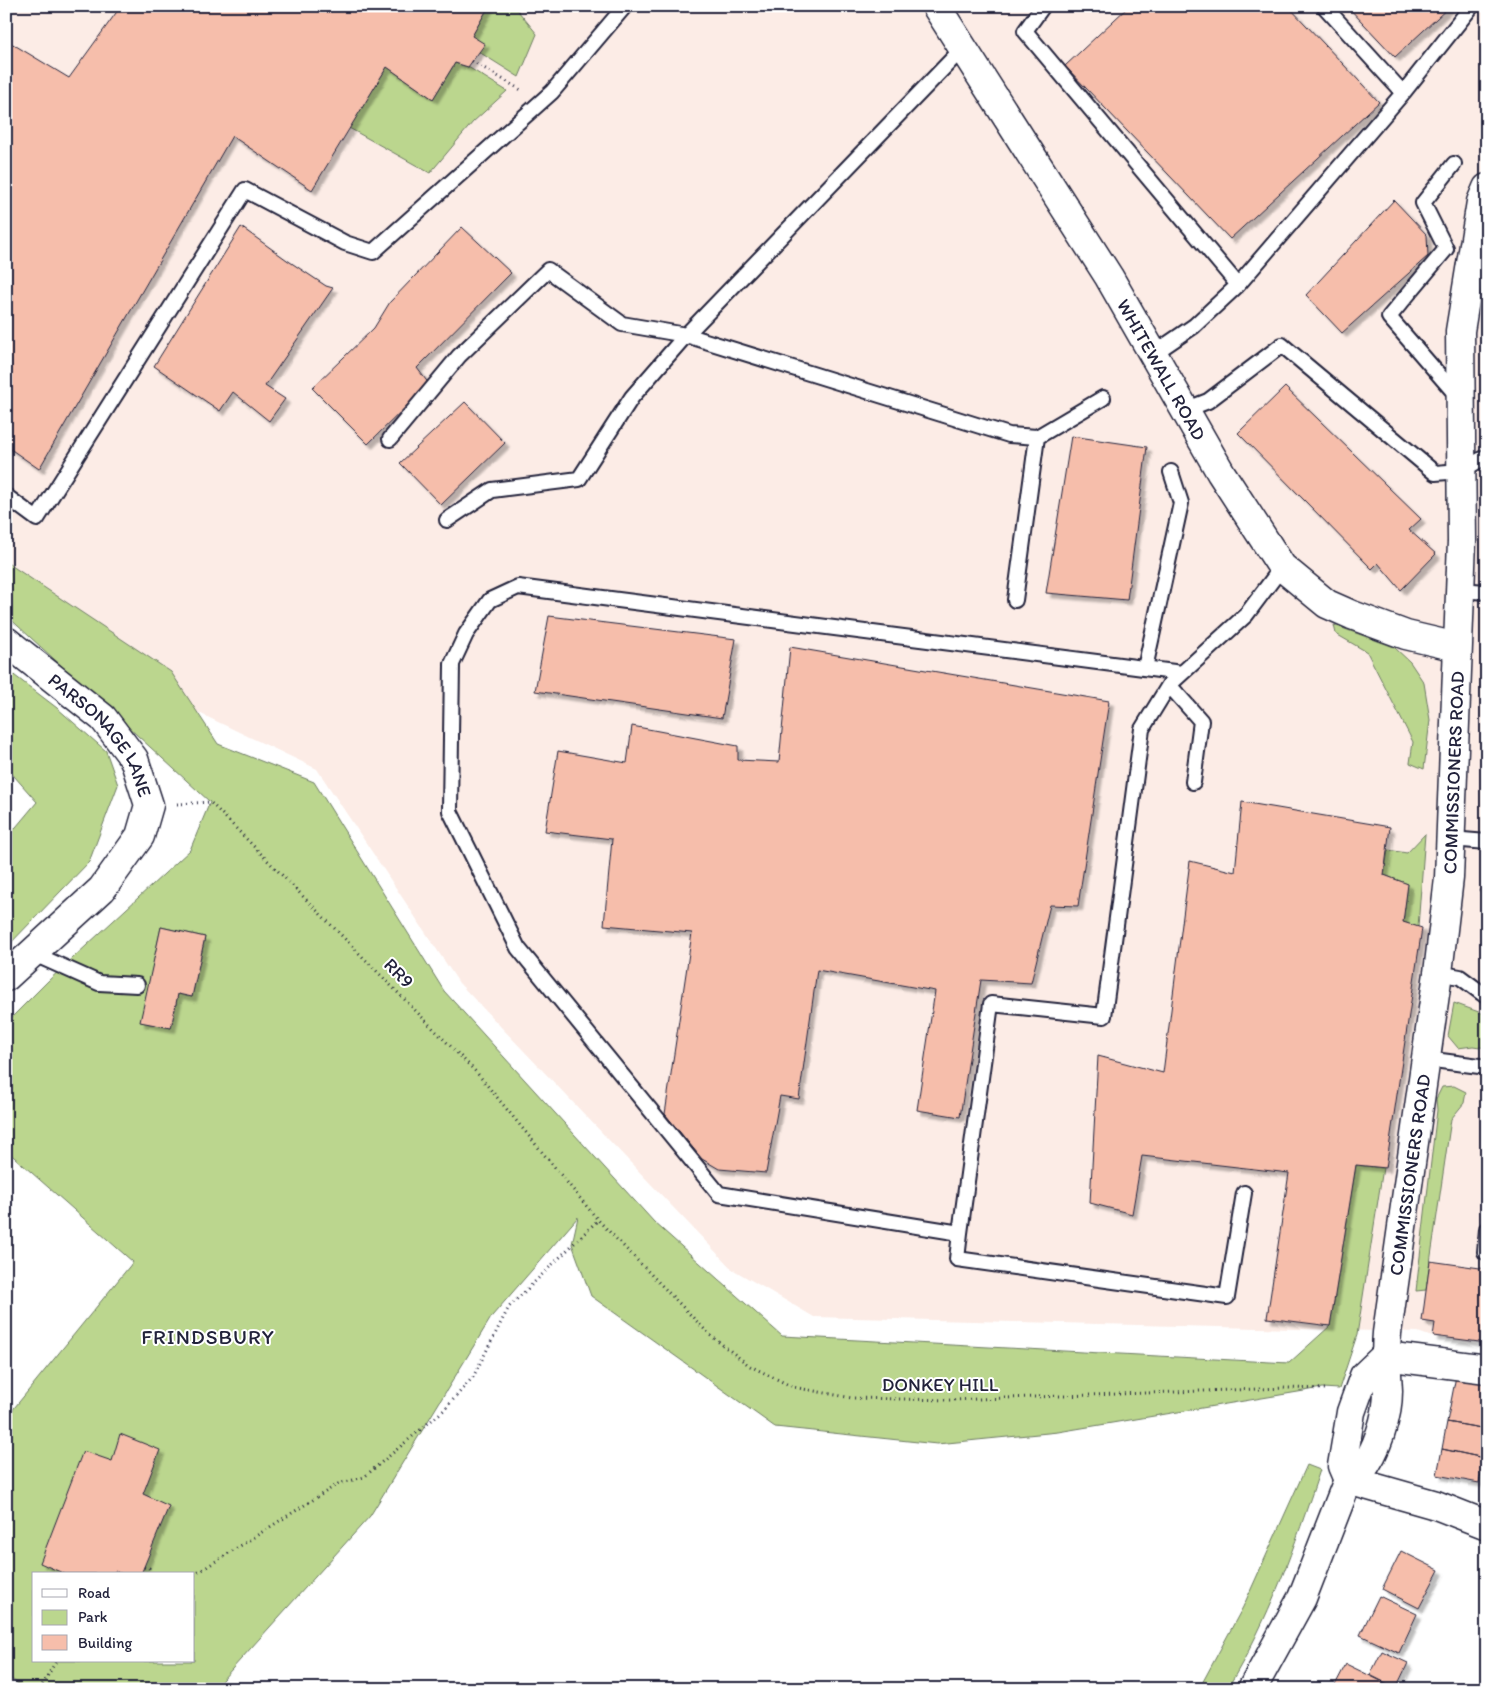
<svg xmlns="http://www.w3.org/2000/svg" width="1493" height="1695" font-family="Itim,sans-serif">
<style>
.built{fill:#fcece6}
.green{fill:#bbd68e;stroke:#6e7c64;fill-rule:evenodd}
.building{fill:#f6beab;stroke:#22223b;filter:url(#shadow)}
.lines{fill:none;stroke-linecap:round;stroke-linejoin:round}
.service-casing{stroke:#22223b;stroke-width:18}
.minor-casing{stroke:#22223b;stroke-width:31}
.path{stroke:#22223b;stroke-width:3;stroke-dasharray:1 4;stroke-linecap:butt}
.service{stroke:#fff;stroke-width:14}
.minor{stroke:#fff;stroke-width:28}
.labels{text-anchor:middle;dominant-baseline:central;stroke-width:4;stroke-linejoin:round;paint-order:stroke}
.street-label{font-size:19px;fill:#22223b;stroke:#fff}
.quarter-label{font-size:21px;letter-spacing:1px;fill:#22223b;stroke:#fff}
</style>
<defs>
<filter id="shadow"><feDropShadow dx="4.5" dy="4.5" stdDeviation="1" flood-color="#0004"/></filter>
</defs>
<rect width="100%" height="100%" fill="#fff"/>
<filter id="ink" filterUnits="userSpaceOnUse"><feTurbulence type="fractalNoise" baseFrequency=".02" numOctaves="2"/><feDisplacementMap in="SourceGraphic" scale="10" xChannelSelector="R" yChannelSelector="G"/><feConvolveMatrix kernelMatrix="1 2 1 2 8 2 1 2 1" color-interpolation-filters="sRGB"/></filter>
<g filter="url(#ink)">
<path class="built" d="M6 6H1487V1344L1432 1337 1418 1332 814 1317 732 1269 459 983 317 769 197 712 171 672 6 562Z"/>
<path class="green" d="M489 6H514L537 34 519 77 479 52 472 36Z
M455 63 468 67 507 91 473 122 430 173 349 128 387 67 433 99Z
M6 562 171 672 218 744 314 782 444 991 654 1222 782 1336 1289 1363 1330 1326 1356 1165 1383 1168 1357 1335 1339 1389 1322 1388 1058 1432 937 1444 775 1427 591 1296 572 1244 578 1217 492 1316 370 1516 214 1689H25L6 1675V1418L133 1262 6 1150V1023L48 981 190 850 210 802 6 615ZM161 927 205 937 192 997 178 994 171 1028 141 1022ZM34 1574H194V1661H34Z
M1334 625 1394 647 1410 662 1424 683 1430 720 1424 769 1410 763 1413 742 1367 652 1336 634Z
M6 669 57 708 106 751 118 785 89 862 6 948V839L37 802 6 767Z
M1425 834 1418 927 1403 922 1408 884 1384 875 1388 850 1407 853Z
M1454 1003 1487 1015V1048L1473 1046 1458 1048 1448 1036Z
M1454 1086 1466 1092 1464 1103 1451 1119 1426 1290 1416 1291 1437 1110 1436 1099 1442 1087Z
M1307 1465 1320 1470C1295 1545 1269 1621 1227 1689H1199L1243 1607Z"/>
<path class="building" d="M121 6H489L472 36 485 44 468 67 455 63 433 99 387 67 312 190 232 136 39 469 6 446V40L69 78Z
M1129 6H1288L1379 102 1230 239 1065 66Z
M1347 6H1450L1395 57Z
M1394 200 1427 235 1428 256 1342 333 1306 295Z
M241 227 287 260 326 286 333 288 265 386 285 399 269 421 233 392 220 411 154 366Z
M462 227 511 273 417 368 429 384 368 444 312 388 374 328 390 302Z
M1285 387 1421 519 1409 530 1436 554 1401 590 1378 563 1372 569 1238 433Z
M465 402 505 443 441 505 400 463Z
M1071 436 1147 447 1127 600 1046 593Z
M549 616 736 639 722 718 535 691Z
M790 647 1109 701 1078 906 1050 905 1031 983 981 980 960 1117 917 1110 935 991 817 970 799 1099 780 1096 766 1173 719 1169 702 1159 665 1114 692 933 604 925 612 839 545 831 558 751 627 763 632 726 738 746V760L779 762Z
M1242 802 1390 827 1384 875 1408 884 1403 922 1422 928 1386 1168 1356 1165 1330 1326 1267 1318 1289 1173 1142 1156 1132 1214 1090 1203 1098 1056 1163 1073 1190 861 1235 872Z
M1487 884V900L1479 890Z
M161 927 205 937 192 997 178 994 171 1028 140 1022Z
M1430 1261 1487 1269V1343L1433 1336 1435 1323 1422 1321Z
M1456 1376 1487 1380V1429L1447 1422Z
M1447 1422 1487 1429 1484 1458 1442 1449Z
M120 1434 160 1450 143 1494 169 1506 141 1574H122L115 1571 114 1574H65L40 1563 83 1451 112 1461Z
M1442 1449 1484 1458 1479 1483 1437 1475Z
M1401 1551 1439 1570 1419 1608 1382 1589Z
M1379 1596 1417 1614 1399 1653 1360 1635Z
M1382 1651 1408 1663 1396 1688 1370 1675Z
M1346 1664 1385 1683 1382 1689H1333Z"/>
<g class="lines">
<g class="service-casing">
<path id="service" d="M1043 6 1025 31 1238 285 1403 93
M1324 6 1403 93 1472 6
M1454 164 1423 203 1446 249 1389 317 1459 398
M1153 354 1194 326 1238 285
M1185 410 1208 401 1282 345 1435 473 1461 471 1487 456
M1037 437 1103 398
M390 439 459 356 548 270 622 324 686 335 1009 435 1037 437 1015 600
M6 496 37 519 245 190 345 243 373 252 552 92 625 6
M447 520 492 490 579 479 632 397 686 335 963 48
M1459 590 1487 592
M1145 668 1181 503 1171 472
M1182 673 518 587 490 600 466 634 452 664 450 811 518 948 719 1194 960 1233 991 1004 1104 1016 1142 729 1169 685 1246 615 1282 567
M1169 685 1201 721 1193 782
M1451 839 1487 842
M32 953 99 983 137 985
M1438 973 1460 977 1487 997
M1426 1059 1487 1067
M960 1233 957 1259 1227 1297 1244 1193
M1485 1252 1487 1229"/>
</g>
<g class="minor-casing">
<g id="minor">
<path id="s1" d="M936 6 1109 277 1221 473 1282 567 1327 604 1352 615 1406 635 1457 647"/>
<path id="s2" d="M6 641 103 718 134 759 149 805 140 836 102 889 6 977"/>
<path d="M1385 1356 1487 1369"/>
<path d="M1348 1480 1436 1505 1487 1525"/>
<path d="M1348 1480 1342 1466 1351 1412 1364 1376 1385 1356"/>
<path id="s3" d="M1252 1689 1302 1598 1348 1480C1352 1477 1358 1475 1361 1471 1377 1451 1388 1417 1388 1391 1387 1371 1385 1353 1387 1333L1438 973 1449 878 1462 541 1460 331 1481 202 1487 188"/>
</g>
</g>
<path class="path" d="M472 61 521 90
M177 804 210 802 477 1073 598 1220 711 1336 750 1366 793 1387 852 1398 950 1400 1286 1388 1327 1389
M144 1567 149 1568 152 1574
M194 1575 338 1484 364 1477 444 1410 473 1377 509 1307 598 1220
M40 1689 56 1661"/>
<use href="#service" class="service"/>
<use href="#minor" class="minor"/>
</g>
</g>
<g class="labels">
<g class="street-label">
<text stroke="none"><textPath href="#s1" startOffset="428">WHITEWALL ROAD</textPath></text>
<text stroke="none"><textPath href="#s2" startOffset="136">PARSONAGE LANE</textPath></text>
<text stroke="none"><textPath href="#s3" startOffset="955">COMMISSIONERS ROAD</textPath></text>
<text transform="translate(399 973) rotate(45)">RR9</text>
<text stroke="none"><textPath href="#s3" startOffset="550">COMMISSIONERS ROAD</textPath></text>
<text x="940" y="1384">DONKEY HILL</text>
</g>
<g class="quarter-label">
<text x="208" y="1336">FRINDSBURY</text>
</g>
</g>
<rect width="1493" height="1695" fill="none" stroke="#fff" stroke-width="25"/>
<rect x="12" y="12" width="1468" height="1670" fill="none" stroke="#22223b" stroke-width="2" filter="url(#ink)"/>
<rect x="32" y="1572" width="162" height="90" fill="#ffffff" stroke="#a7a7b1"/>
<rect x="42" y="1589" width="25" height="8" fill="#ffffff" stroke="#a7a7b1"/>
<text x="78" y="1598" font-size="15" fill="#22223b">Road</text>
<rect x="42" y="1610" width="25" height="15" fill="#bbd68e" stroke="#a7a7b1"/>
<text x="78" y="1622" font-size="15" fill="#22223b">Park</text>
<rect x="42" y="1635" width="25" height="15" fill="#f6beab" stroke="#a7a7b1"/>
<text x="78" y="1648" font-size="15" fill="#22223b">Building</text>
</svg>
